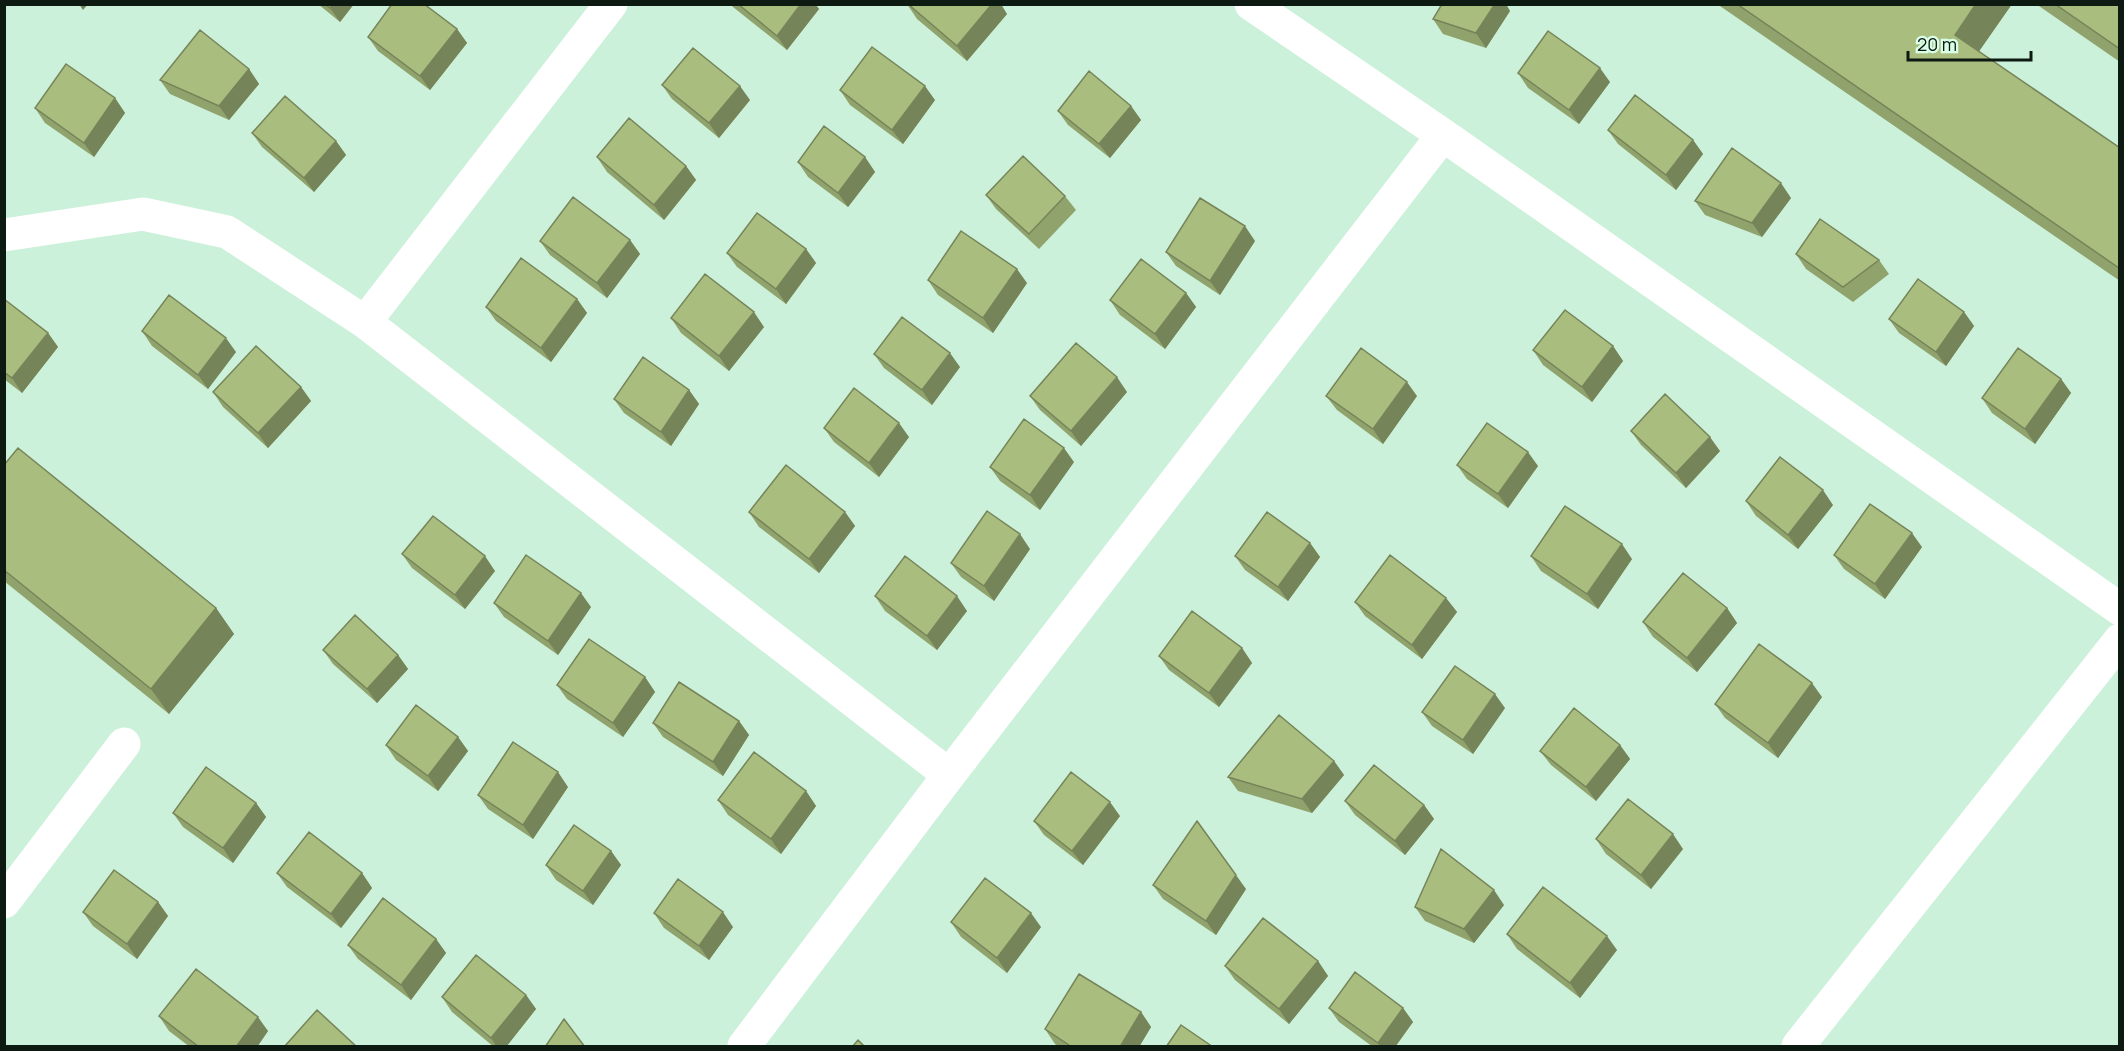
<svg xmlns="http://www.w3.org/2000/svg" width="2124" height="1051" font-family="Manrope,sans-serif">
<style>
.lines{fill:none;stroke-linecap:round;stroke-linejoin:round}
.minor{stroke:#fff;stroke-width:33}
.wall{fill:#91a36d}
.shaded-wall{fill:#768459}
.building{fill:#a9bd7f;stroke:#768459;stroke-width:1.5}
</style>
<rect width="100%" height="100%" fill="#ccf1da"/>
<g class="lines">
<path class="minor" d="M1251 4 1443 135 2120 609
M4 235 143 214 227 232 365 322 949 775
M365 322 611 4
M4 902 124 744
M744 1046 949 775 1443 135
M1798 1046 2120 640"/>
</g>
<path class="wall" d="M318 4H354L340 22Z
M731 4H815L819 9 787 50 733 7Z
M907 4 1007 14 967 61 917 19Z
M1717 4H2012L1979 51 2120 148V281Z
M2036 4H2120V62Z
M1510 11 1486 48 1443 34 1433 19Z
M457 29 467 43 430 90 378 51 368 37Z
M249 69 259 84 229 120 170 94 160 80Z
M1518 73 1610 82 1579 124 1528 88Z
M662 85 750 100 719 138 672 99Z
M840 90 935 100 903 144 850 105Z
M115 98 125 113 94 157 45 123 35 108Z
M1131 106 1141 120 1110 158 1068 125 1058 111Z
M1608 130 1693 140 1703 154 1676 190 1618 144Z
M252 133 336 141 346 155 314 192 262 147Z
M597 157 686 166 696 180 664 220 607 172Z
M865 157 875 172 848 207 808 177 798 162Z
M986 195 1065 196 1076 210 1039 249 996 209Z
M1791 198 1762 237 1705 215 1695 201Z
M630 240 640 254 607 298 550 255 540 241Z
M1255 241 1220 295 1176 266 1166 252Z
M806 249 816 263 786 304 737 267 727 253Z
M1796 254 1879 260 1889 274 1853 302 1806 269Z
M928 280 1027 283 993 333 938 295Z
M1186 293 1196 307 1165 349 1120 315 1110 300Z
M4 299 48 333 58 347 22 393 4 379Z
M577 299 587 313 551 362 496 321 486 307Z
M1964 312 1974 326 1946 366 1899 333 1889 319Z
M671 318 764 327 729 371 681 333Z
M142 331 236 352 208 389 152 346Z
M1613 346 1623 361 1592 402 1543 365 1533 350Z
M874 354 960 367 932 405 884 368Z
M2061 379 2071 393 2035 444 1992 413 1982 398Z
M301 387 311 401 268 448 223 407 213 392Z
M689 390 699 404 671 446 624 413 614 399Z
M1127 392 1081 446 1040 410 1030 396Z
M1326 396H1417L1383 444 1337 410Z
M824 428 909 437 879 477 834 442Z
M1631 431 1720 451 1686 488 1641 445Z
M1074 462 1040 510 1000 481 990 467Z
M4 465 216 608 234 634 169 714 4 581Z
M1457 465 1538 466 1508 508 1467 479Z
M1746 501 1833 505 1798 549 1756 516Z
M749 512H845L855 526 819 573 759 527Z
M1310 543 1320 557 1288 601 1245 570 1235 556Z
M1922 547 1885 599 1844 569 1834 555Z
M1030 549 994 601 961 577 951 563Z
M402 554 495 571 465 609 412 568Z
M1531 556 1632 559 1598 609 1541 571Z
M875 596 967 611 937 650 885 611Z
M1446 598 1457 612 1422 659 1365 616 1355 602Z
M494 603 591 607 558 655 504 617Z
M1727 608 1737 623 1697 672 1653 637 1643 622Z
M1242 648 1252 663 1219 707 1169 670 1159 656Z
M323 650 398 655 408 669 377 703 333 664Z
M645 677 655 692 623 737 567 699 557 685Z
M1822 697 1778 758 1725 718 1715 704Z
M1505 708 1473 754 1432 726 1422 712Z
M739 721 749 735 723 776 663 737 653 723Z
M458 737 468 751 438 791 396 760 386 745Z
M1620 745 1630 759 1596 801 1551 765 1540 751Z
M1334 761 1344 775 1312 813 1238 791 1228 777Z
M568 787 533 839 488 809 478 795Z
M806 791 816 806 781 854 728 815 718 800Z
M1345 801 1424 805 1434 819 1405 855 1355 815Z
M256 803 266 817 233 863 183 827 173 813Z
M1120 816 1083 865 1044 835 1034 821Z
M1596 839 1683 849 1651 889 1606 854Z
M611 851 621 865 593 905 556 880 546 865Z
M277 873H362L372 888 341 928 287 887Z
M1153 885 1246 889 1216 935 1163 899Z
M158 902 168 916 137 959 93 926 83 912Z
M1504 905 1474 943 1425 921 1415 907Z
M654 913 733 927 709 960 664 928Z
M951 922 1041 927 1007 973 961 937Z
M1507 934 1617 950 1580 998 1517 949Z
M436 939 446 953 411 1000 358 959 348 945Z
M1318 961 1328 976 1289 1024 1235 980 1225 966Z
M526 995 536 1009 506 1047H494L452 1012 442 997Z
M1329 1008H1403L1413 1022 1395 1047H1373L1339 1022Z
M1141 1012 1151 1027 1139 1047H1059L1055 1044 1045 1029Z
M159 1016 268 1031 257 1047H190L169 1031Z"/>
<path class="shaded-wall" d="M79 4H88L83 10Z
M333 4H354L340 22 330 8Z
M801 4H815L819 9 787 50 777 36Z
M992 4H1001L1007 14 967 61 957 46Z
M1495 4H1506L1510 11 1486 48 1476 33Z
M1976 4H2012L1973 60 1955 35Z
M457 29 467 43 430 90 420 76Z
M1600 68 1610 82 1579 124 1569 110Z
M249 69 259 84 229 120 219 106Z
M740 86 750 100 719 138 709 123Z
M925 86 935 100 903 144 892 130Z
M115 98 125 113 94 157 84 143Z
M1131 106 1141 120 1110 158 1099 144Z
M1693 140 1703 154 1676 190 1666 175Z
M336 141 346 155 314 192 304 178Z
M865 157 875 172 848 207 838 193Z
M686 166 696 180 664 220 654 205Z
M1781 183 1791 198 1762 237 1752 223Z
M1245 226 1255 241 1220 295 1210 281Z
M630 240 640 254 607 298 597 283Z
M806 249 816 263 786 304 776 289Z
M1017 269 1027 283 993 333 983 318Z
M1186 293 1196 307 1165 349 1155 334Z
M577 299 587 313 551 362 541 348Z
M754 312 764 327 729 371 719 356Z
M1964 312 1974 326 1946 366 1936 352Z
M48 333 58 347 22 393 12 378Z
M226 338 236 352 208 389 198 375Z
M1613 346 1623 361 1592 402 1582 387Z
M950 353 960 367 932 405 922 390Z
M1117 377 1127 392 1081 446 1071 431Z
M2061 379 2071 393 2035 444 2025 429Z
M1407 382 1417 396 1383 444 1373 429Z
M301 387 311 401 268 448 258 433Z
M689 390 699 404 671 446 661 432Z
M899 423 909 437 879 477 869 463Z
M1710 437 1720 451 1686 488 1676 473Z
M1064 448 1074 462 1040 510 1030 495Z
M1528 452 1538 466 1508 508 1498 494Z
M1823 490 1833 505 1798 549 1788 535Z
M845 512 855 526 819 573 809 559Z
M1912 533 1922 547 1885 599 1875 584Z
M1020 534 1030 549 994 601 984 586Z
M1310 543 1320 557 1288 601 1278 587Z
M1622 544 1632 559 1598 609 1587 594Z
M485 556 495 571 465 609 455 595Z
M581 593 591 607 558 655 548 641Z
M957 596 967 611 937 650 927 636Z
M1446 598 1457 612 1422 659 1412 645Z
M216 608 234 634 169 714 151 689Z
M1727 608 1737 623 1697 672 1687 658Z
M1242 648 1252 663 1219 707 1209 693Z
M398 655 408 669 377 703 367 689Z
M645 677 655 692 623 737 613 723Z
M1812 683 1822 697 1778 758 1768 743Z
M1495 694 1505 708 1473 754 1463 740Z
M739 721 749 735 723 776 713 762Z
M458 737 468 751 438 791 428 776Z
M1620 745 1630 759 1596 801 1586 787Z
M1334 761 1344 775 1312 813 1302 799Z
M558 772 568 787 533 839 523 825Z
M806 791 816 806 781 854 771 839Z
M1110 802 1120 816 1083 865 1072 851Z
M256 803 266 817 233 863 223 848Z
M1424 805 1434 819 1405 855 1395 841Z
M1673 834 1683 849 1651 889 1641 875Z
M611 851 621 865 593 905 583 891Z
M362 873 372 888 341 928 331 914Z
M1236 875 1246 889 1216 935 1206 921Z
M1494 890 1504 905 1474 943 1464 929Z
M158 902 168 916 137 959 127 944Z
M723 912 733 927 709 960 699 946Z
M1031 913 1041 927 1007 973 997 958Z
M1607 936 1617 950 1580 998 1570 983Z
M436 939 446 953 411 1000 401 985Z
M1318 961 1328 976 1289 1024 1279 1009Z
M526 995 536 1009 506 1047H497L491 1038Z
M1403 1008 1413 1022 1395 1047H1380L1378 1043Z
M1141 1012 1151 1027 1139 1047H1120Z
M258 1017 268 1031 257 1047H236Z"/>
<path class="building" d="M325 4H333L330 8Z
M392 4H424L457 29 420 76 368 37Z
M738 4H801L777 36Z
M908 4H992L957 46Z
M1442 4H1495L1476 33 1433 19Z
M1737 4H1976L1955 35 2120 148 2119 268Z
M2055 4H2120V49Z
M200 30 249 69 219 106 160 80Z
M1548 31 1600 68 1569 110 1518 73Z
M872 47 925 86 892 130 840 90Z
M693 48 740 86 709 123 662 85Z
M66 64 115 98 84 143 35 108Z
M1089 71 1131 106 1099 144 1058 111Z
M1635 95 1693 140 1666 175 1608 130Z
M285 96 336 141 304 178 252 133Z
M629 118 686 166 654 205 597 157Z
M824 126 865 157 838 193 798 162Z
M1732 148 1781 183 1752 223 1695 201Z
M1023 156 1065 196 1029 234 986 195Z
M573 197 630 240 597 283 540 241Z
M1200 198 1245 226 1210 281 1166 252Z
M757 213 806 249 776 289 727 253Z
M1820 219 1879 260 1843 287 1796 254Z
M961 231 1017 269 983 318 928 280Z
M521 258 577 299 541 348 486 307Z
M1141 259 1186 293 1155 334 1110 300Z
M705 274 754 312 719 356 671 318Z
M1918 279 1964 312 1936 352 1889 319Z
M169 295 226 338 198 375 142 331Z
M4 299 48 333 12 378 4 372Z
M1565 310 1613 346 1582 387 1533 350Z
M902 317 950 353 922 390 874 354Z
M1076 343 1117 377 1071 431 1030 396Z
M256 346 301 387 258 433 213 392Z
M1361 348 1407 382 1373 429 1326 396Z
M2018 348 2061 379 2025 429 1982 398Z
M643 357 689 390 661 432 614 399Z
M854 388 899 423 869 463 824 428Z
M1665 394 1710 437 1676 473 1631 431Z
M1024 419 1064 448 1030 495 990 467Z
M1487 423 1528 452 1498 494 1457 465Z
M18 448 216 608 151 689 4 570V465Z
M1780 457 1823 490 1788 535 1746 501Z
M786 465 845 512 809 559 749 512Z
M1870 504 1912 533 1875 584 1834 555Z
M1565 506 1622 544 1587 594 1531 556Z
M987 511 1020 534 984 586 951 563Z
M1267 512 1310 543 1278 587 1235 556Z
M433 516 485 556 455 595 402 554Z
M526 555 581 593 548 641 494 603Z
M1390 555 1446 598 1412 645 1355 602Z
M905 556 957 596 927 636 875 596Z
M1683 573 1727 608 1687 658 1643 622Z
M1192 611 1242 648 1209 693 1159 656Z
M355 615 398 655 367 689 323 650Z
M589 639 645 677 613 723 557 685Z
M1759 644 1812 683 1768 743 1715 704Z
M1455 666 1495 694 1463 740 1422 712Z
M679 682 739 721 713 762 653 723Z
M416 705 458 737 428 776 386 745Z
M1574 708 1620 745 1586 787 1540 751Z
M1279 715 1334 761 1302 799 1228 777Z
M513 742 558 772 523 825 478 795Z
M754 752 806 791 771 839 718 800Z
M1374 765 1424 805 1395 841 1345 801Z
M206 767 256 803 223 848 173 813Z
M1071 772 1110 802 1072 851 1034 821Z
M1628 799 1673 834 1641 875 1596 839Z
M1197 821 1236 875 1206 921 1153 885Z
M574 825 611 851 583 891 546 865Z
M309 832 362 873 331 914 277 873Z
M1441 849 1494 890 1464 929 1415 907Z
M114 870 158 902 127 944 83 912Z
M985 878 1031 913 997 958 951 922Z
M678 879 723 912 699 946 654 913Z
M1543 887 1607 936 1570 983 1507 934Z
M383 898 436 939 401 985 348 945Z
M1263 918 1318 961 1279 1009 1225 966Z
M476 955 526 995 491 1038 442 997Z
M196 969 258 1017 236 1047H199L159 1016Z
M1355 972 1403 1008 1378 1043 1329 1008Z
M1079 974 1141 1012 1120 1047H1072L1045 1029Z
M317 1010 357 1047H284Z
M564 1019 585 1047H545Z
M1181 1025 1213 1047H1166Z
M858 1040 865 1047H852Z"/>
<rect width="2124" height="1051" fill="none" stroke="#0d1a12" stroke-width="12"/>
<path d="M1908 51v9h123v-9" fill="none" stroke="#0d1a12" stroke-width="3"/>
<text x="1917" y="51" font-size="18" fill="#0d1a12" stroke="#d9ffe7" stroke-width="4.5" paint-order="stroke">20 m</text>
</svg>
